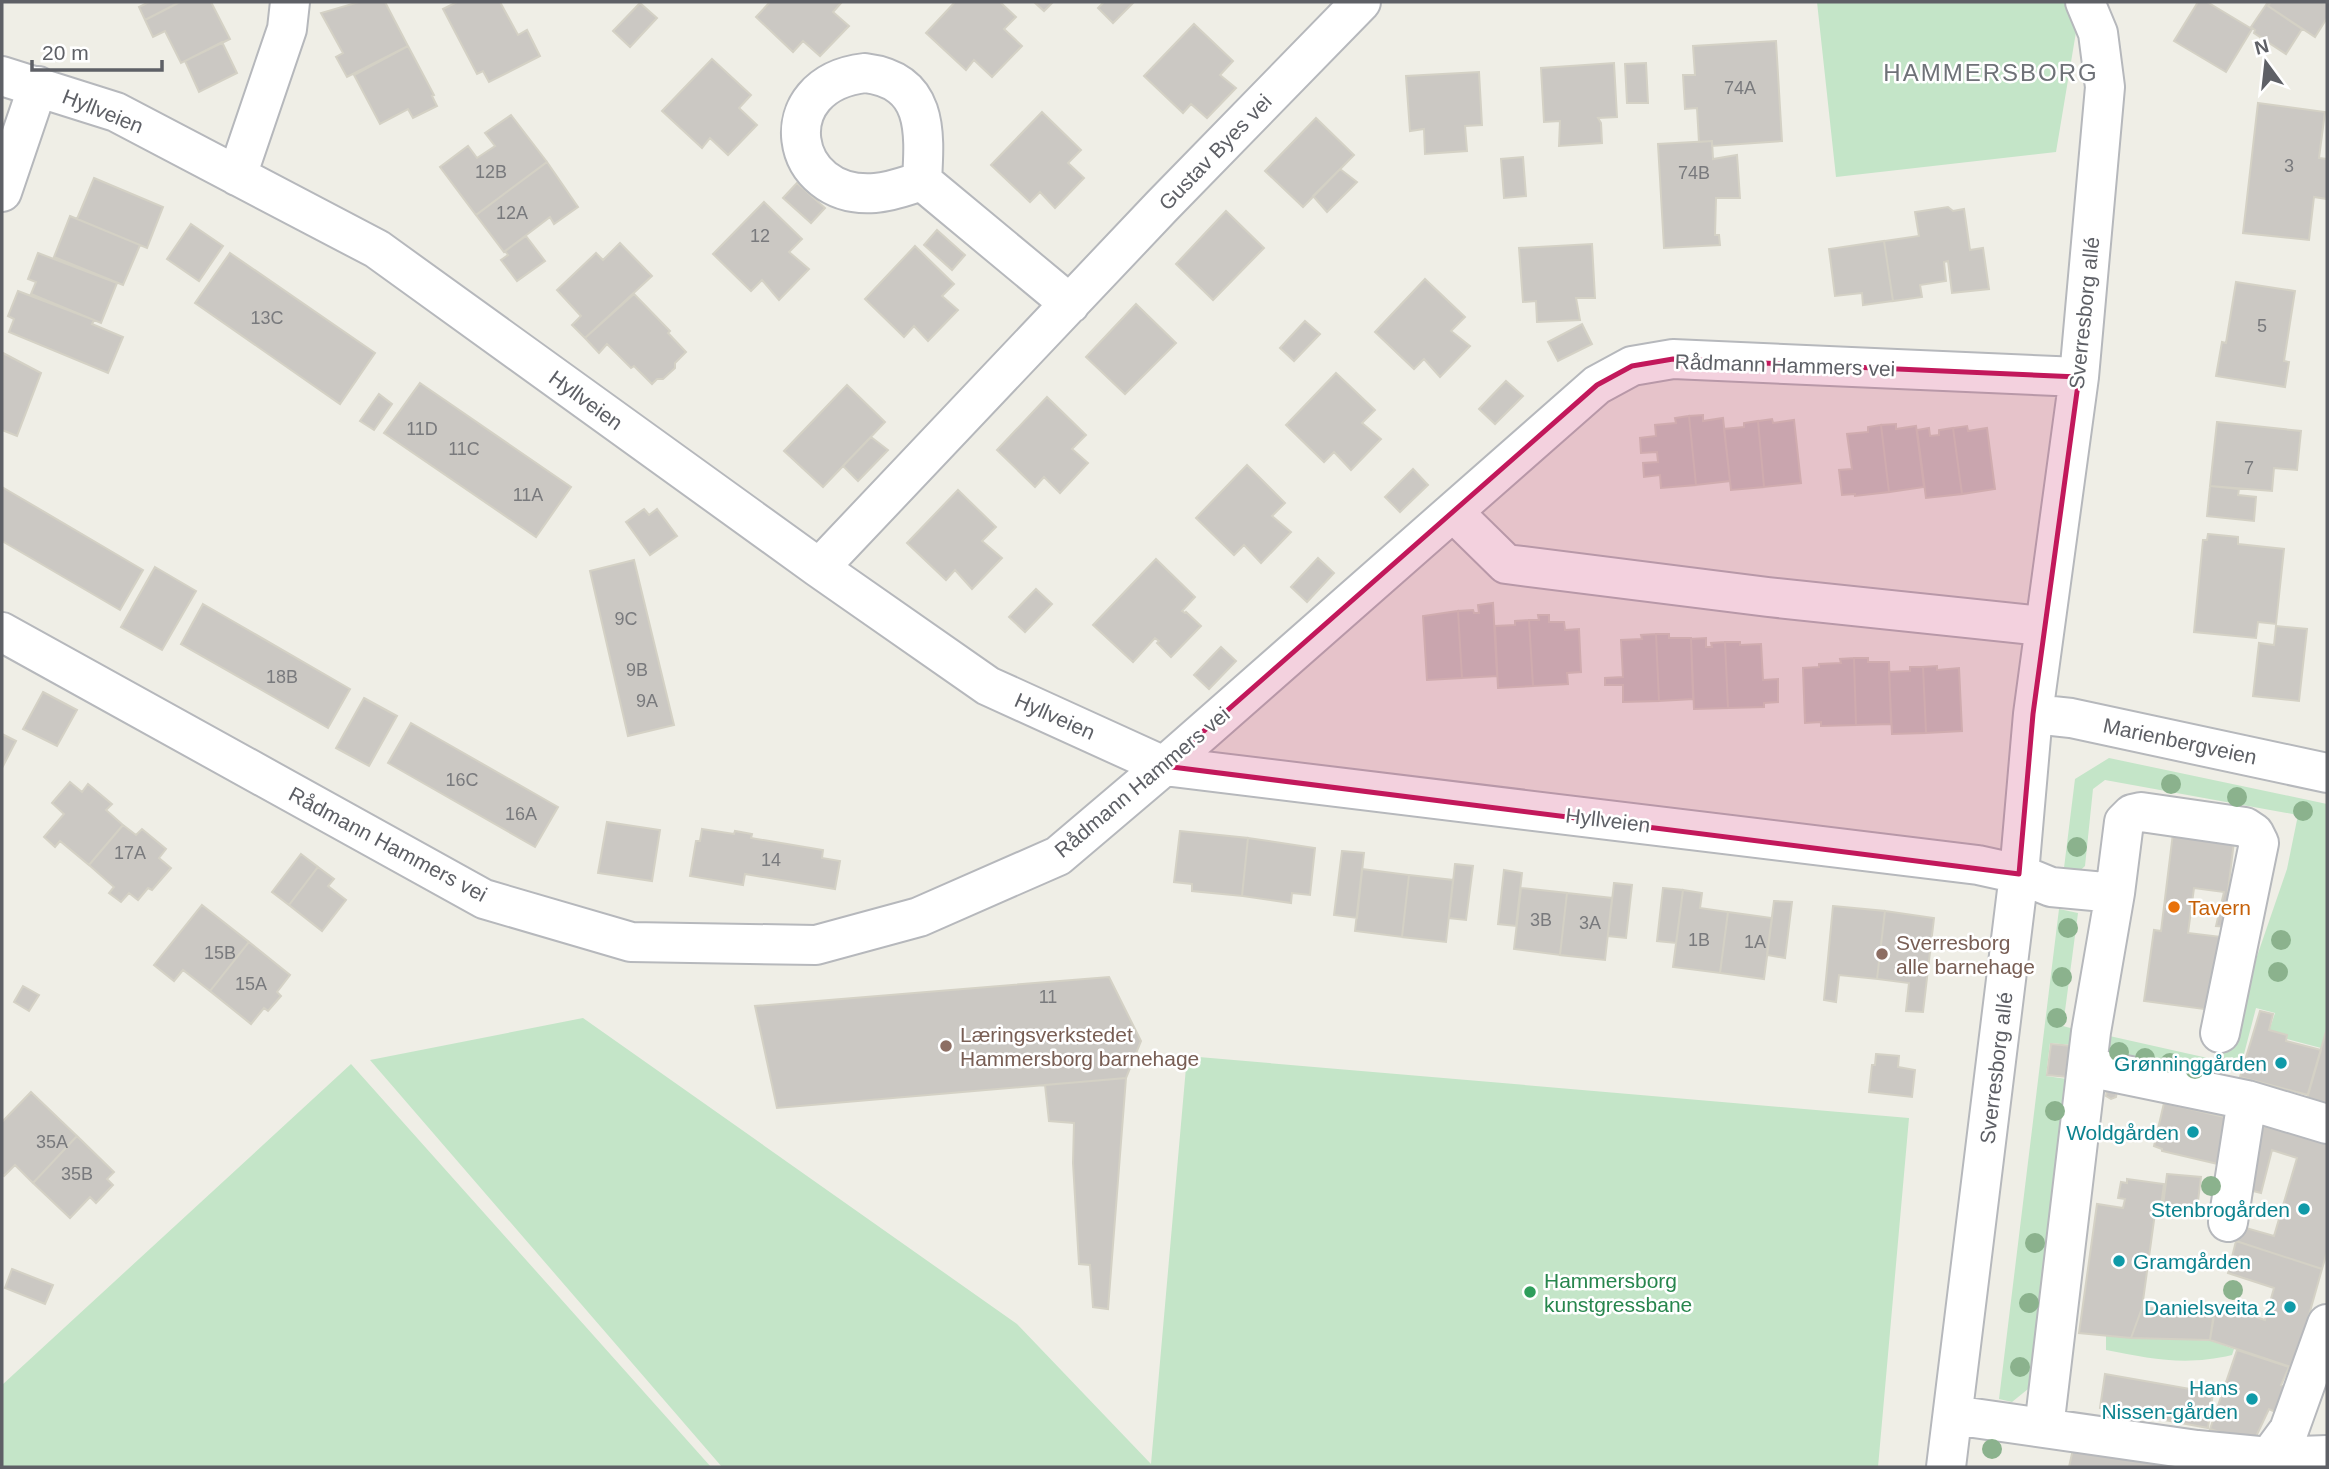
<svg xmlns="http://www.w3.org/2000/svg" width="2329" height="1469" font-family="Arial,sans-serif">
<style>
.green{fill:#c4e5c8}
.building{fill:#cbc8c3;stroke:#d4d1c5;stroke-width:2}
.lines{fill:none;stroke-linecap:round;stroke-linejoin:round}
.minor-casing{stroke:#b6b8bc;stroke-width:42}
.minor{stroke:#fff;stroke-width:38}
.tree{fill:#8bb28d}
.marked{fill:#c2185b;fill-opacity:0.2;stroke:#c2185b;stroke-width:5;stroke-linejoin:round}
.food-dot{fill:#e8710a;stroke:#fff;stroke-width:2.5}
.education-dot{fill:#8d6e63;stroke:#fff;stroke-width:2.5}
.culture-dot{fill:#0f9aa8;stroke:#fff;stroke-width:2.5}
.leisure-dot{fill:#2e9e5b;stroke:#fff;stroke-width:2.5}
.labels{text-anchor:middle;dominant-baseline:central;stroke-width:5;stroke-linejoin:round;paint-order:stroke}
.number-label{font-size:18px;fill:#797a7d}
.street-label{font-size:21px;fill:#5e6066;stroke:#fff}
.food-label{font-size:21px;fill:#c56008;stroke:#fff;text-anchor:start}
.education-label{font-size:21px;fill:#785e54;stroke:#fff;text-anchor:start}
.culture-label{font-size:21px;fill:#0d838f;stroke:#fff;text-anchor:end}
.leisure-label{font-size:21px;fill:#27864d;stroke:#fff;text-anchor:start}
.quarter-label{font-size:24px;letter-spacing:2px;fill:#6f7278;stroke:#fff}
</style>
<rect width="100%" height="100%" fill="#efeee6"/>
<path class="green" d="M1817 2H2081L2056 152 1836 177Z
M2109 758 2327 804V1028L2321 1048 2268 1034 2275 1013 2256 1008 2239 1073 2218 1067 2203 1078 2107 1053 2105 1035 2221 1061 2287 869 2298 815 2105 780 2093 789 2085 866 2073 877 2063 876 2075 779Z
M2059 909 2078 913 2063 1026 2074 1029 2072 1045 2050 1043 2046 1076 2067 1079 2028 1389 2012 1402 1999 1399Z
M583 1018 1017 1324 1151 1464 1187 1056 1909 1118 1878 1467H722L370 1060Z
M351 1064 711 1467H2V1385Z
M2106 1334 2212 1341 2234 1349 2232 1355C2186 1366 2151 1359 2106 1350Z"/>
<path class="building" d="M149 2H180L145 20 139 7Z
M180 2H211L230 39 181 63 165 31 153 37 145 20Z
M359 2H385L408 46 347 77 336 57 343 53 321 13Z
M457 2H500L518 35 527 30 540 56 489 82 483 71 477 74 443 9Z
M770 2H842L833 12 849 26 820 56 803 41 793 52 756 17Z
M955 2H1000L1016 17 1004 29 1022 46 992 77 974 60 966 70 926 33Z
M1034 2H1053L1044 11Z
M1104 2H1134L1113 23 1098 8Z
M2198 2H2207L2252 29 2226 72 2174 41Z
M2268 2 2270 3 2268 6 2302 29 2286 54 2254 33 2255 30 2251 27Z
M2271 2H2327V18L2315 37 2268 6Z
M640 3 657 18 630 47 613 31Z
M1194 24 1233 61 1220 75 1236 88 1207 118 1191 104 1183 113 1144 76Z
M1776 41 1782 141 1712 146V141L1699 142 1697 108 1685 109 1683 75H1695L1693 46Z
M222 42 237 73 199 92 185 61Z
M408 46 434 95 432 96 437 106 413 118 408 109 380 124 354 75Z
M712 59 751 95 739 108 757 125 728 155 710 138 702 148 662 111Z
M1614 63 1617 117 1598 118 1601 123 1602 143 1559 146 1560 121 1544 122 1541 68Z
M1646 63 1648 103H1627L1625 64Z
M1479 72 1482 125 1465 126 1467 151 1425 154 1424 129 1410 131 1406 76Z
M2258 103 2325 112 2319 158 2327 159V199L2314 197 2309 240 2243 233Z
M1042 112 1081 150 1068 163 1084 178 1055 208 1040 192 1030 202 991 165Z
M511 115 547 162 476 215 440 167 468 146 477 158 495 146 485 133Z
M1316 118 1354 155 1303 207 1265 171Z
M1712 141 1713 159 1737 155 1740 198H1716L1715 235H1719L1720 245 1664 248 1658 144Z
M1523 157 1526 196 1504 198 1501 159Z
M547 162 578 207 554 224 550 217 504 252 476 215Z
M1340 169 1357 182 1327 212 1313 196Z
M94 178 163 207 147 248 77 219Z
M797 183 825 208 811 223 783 198Z
M764 202 802 239 789 252 809 269 779 300 762 280 751 291 713 254Z
M1948 207 1953 211 1964 209 1970 250 1983 248 1989 289 1952 293 1948 261 1944 262 1946 281 1920 285 1922 297 1893 301 1884 241 1919 236 1915 212Z
M1226 211 1264 248 1213 300 1176 264Z
M70 216 140 245 123 285 54 257Z
M191 224 223 246 199 281 167 259Z
M937 230 965 255 952 270 924 245Z
M526 236 545 261 517 281 501 260 508 255 505 251Z
M1884 241 1893 301 1863 305 1862 293 1835 296 1829 249Z
M620 243 652 276 585 338 572 325 581 316 557 290 596 253 603 260Z
M1592 244 1595 298H1576L1580 320 1537 322 1536 301 1523 302 1519 248Z
M915 246 954 284 942 296 958 310 928 341 914 326 904 337 865 299Z
M38 253 117 283 101 323 31 294 36 282 28 279Z
M230 253 375 353 340 404 195 303Z
M1425 279 1465 317 1451 331 1470 346 1440 377 1424 359 1414 369 1375 332Z
M2236 282 2295 291 2284 361 2289 362 2285 387 2216 376 2222 342 2226 343Z
M18 291 94 320 92 324 123 337 108 373 9 332 14 319 8 316Z
M634 294 670 331 668 333 686 352 675 363V368L663 379H657L652 384 634 366 631 368 607 344 599 353 585 338Z
M1136 304 1176 343 1125 394 1086 357Z
M1305 321 1320 334 1294 361 1280 348Z
M1582 324 1592 344 1558 361 1548 342Z
M3 353 41 373 17 436 2 430Z
M1336 373 1375 410 1362 423 1381 439 1351 470 1334 452 1324 462 1286 425Z
M1506 381 1523 396 1495 424 1479 409Z
M420 383 571 487 536 537 384 433Z
M847 385 885 422 823 487 784 451Z
M379 394 392 404 374 430 360 421Z
M1047 397 1086 435 1072 449 1088 463 1060 493 1044 477 1035 487 997 450Z
M1703 415V421L1723 418 1730 481 1696 485 1689 416Z
M1689 416 1696 485 1661 488 1660 475 1644 477 1643 463 1658 462 1657 452 1641 453 1640 438 1656 436 1655 425 1676 423 1675 418Z
M1772 419 1773 423 1794 420 1801 483 1764 487 1758 421Z
M1758 421 1764 487 1731 490 1724 429 1744 427V423Z
M2217 422 2301 431 2297 470 2274 468 2272 491 2210 486Z
M1896 424V429L1916 426 1924 487 1889 492 1881 425Z
M1881 425 1889 492 1855 496V494L1842 495 1839 470 1852 469 1847 434 1868 432V427Z
M1967 426 1968 431 1987 428 1995 489 1962 494 1953 428Z
M1929 428 1930 436 1939 435V430L1953 428 1962 494 1926 498 1917 430Z
M871 437 888 450 858 481 843 466Z
M1247 465 1285 503 1272 516 1291 532 1261 563 1244 545 1234 555 1196 518Z
M1413 469 1428 485 1400 512 1385 497Z
M2210 486 2239 489 2238 495 2256 497 2254 521 2207 516Z
M2 487 143 570 120 610 2 541Z
M958 490 996 527 982 541 1002 558 972 589 955 570 946 580 907 543Z
M644 509 649 515 657 509 677 536 650 555 626 522Z
M2208 534 2238 537V544L2284 549 2276 624 2258 622 2256 638 2194 632 2203 540H2207Z
M1318 558 1334 573 1307 602 1291 587Z
M1156 559 1195 597 1182 611 1185 613 1186 612 1201 626 1171 657 1157 643 1159 641 1155 638 1133 662 1093 625Z
M634 560 674 725 628 736 590 571Z
M155 567 196 591 162 650 121 627Z
M1036 589 1052 604 1025 632 1009 617Z
M1493 603 1497 676 1462 678 1458 611 1473 610 1474 613H1479L1478 605Z
M203 604 350 689 328 728 181 644Z
M1458 611 1462 678 1427 680 1423 616Z
M1538 615H1549V622H1564L1565 630 1579 629 1581 672 1567 673 1568 684 1533 686 1529 620H1539Z
M1529 620 1533 686 1498 688 1495 626 1515 625V621Z
M2276 626 2307 629 2299 701 2253 696 2259 643 2274 645Z
M1656 634 1659 701 1623 702V685H1605V678L1623 677 1621 640 1642 639 1641 635Z
M1656 634H1669V638H1691L1693 699 1659 701Z
M1706 638V647H1712L1711 643 1725 642 1728 708 1694 709 1691 639Z
M1725 642H1740V645L1761 644 1763 680 1778 679V702L1764 703V707L1728 708Z
M1221 647 1236 661 1209 689 1194 675Z
M1854 658H1868V662H1889L1891 724 1856 725Z
M1854 658 1856 725 1821 726V722L1805 723 1803 668 1819 667V664L1841 663 1840 659Z
M1937 666V670L1959 668 1962 731 1926 733 1923 667Z
M1910 667H1923L1926 733 1892 734 1889 672 1910 671Z
M43 692 77 710 57 746 23 729Z
M364 698 397 716 369 766 336 748Z
M411 723 558 807 535 847 388 763Z
M2 734 16 741 2 768Z
M70 782 82 792 88 784 112 804 106 810 123 825 89 865 60 841 55 847 44 837 64 814 52 803Z
M607 822 660 830 652 881 598 873Z
M123 825 136 835 142 829 166 849 159 858 171 868 152 890 148 888 138 900 129 893 121 902 109 893 114 887 89 865Z
M702 829 734 834 735 831 752 834 751 838 823 850 822 858 840 861 835 889 745 874 743 885 690 876 696 841H700Z
M1180 831 1248 838 1242 896 1192 891V884L1174 882Z
M2173 833 2234 841 2228 891 2238 892 2231 927 2216 926 2224 892 2194 888 2188 933 2222 937 2211 1010 2144 1001 2154 930 2161 931Z
M1248 838 1315 848 1310 895 1292 893 1291 903 1242 896Z
M1342 851 1364 853 1357 918 1334 915Z
M301 854 318 867 289 905 272 892Z
M1455 864 1473 866 1466 920 1449 918Z
M318 867 334 879 328 886 346 900 322 931 289 905Z
M1362 869 1409 875 1402 937 1355 931Z
M1504 870 1522 873 1516 926 1498 924Z
M1409 875 1453 880 1446 942 1402 937Z
M1614 883 1632 885 1626 938 1608 936Z
M1521 888 1567 893 1560 955 1514 949Z
M1663 888 1683 890 1676 943 1657 941Z
M1683 890 1702 893 1700 908 1728 912 1720 973 1673 967Z
M1567 893 1612 898 1605 960 1560 955Z
M1774 901 1792 902 1785 958 1767 955Z
M202 905 249 942 210 991 183 970 174 981 154 965Z
M1833 906 1885 911 1877 979 1839 975 1836 1002 1824 1000Z
M1885 911 1934 918 1923 1012 1906 1011 1909 983 1877 979Z
M1728 912 1772 918 1764 979 1720 973Z
M249 942 290 975 277 992 281 996 268 1011 264 1008 251 1024 210 991Z
M1109 977 1141 1041 1126 1078 777 1108 755 1006Z
M23 986 39 995 29 1011 14 1002Z
M2260 1011 2273 1014 2269 1030 2287 1035 2286 1041 2321 1050 2308 1095 2240 1077Z
M2327 1028V1104L2307 1097Z
M2051 1044 2072 1046 2068 1077 2047 1075Z
M1876 1054 1899 1056 1898 1067 1915 1070 1912 1097 1869 1092 1872 1065H1875Z
M1126 1078 1108 1309 1093 1307 1090 1265 1079 1264 1073 1163 1074 1123 1049 1121 1045 1085Z
M2107 1090H2117L2116 1097 2111 1099 2106 1096Z
M31 1092 77 1136 33 1183 15 1165 4 1176 2 1174V1122Z
M2164 1103 2233 1119 2222 1165 2162 1151V1149L2154 1146Z
M2259 1118 2327 1139V1252L2322 1269 2236 1241 2239 1226 2274 1236 2297 1158 2272 1150 2261 1193 2245 1189Z
M77 1136 114 1172 107 1179 113 1185 96 1203 90 1197 70 1218 33 1183Z
M2167 1174 2201 1177 2196 1217 2162 1213Z
M2127 1179 2164 1184 2160 1214 2155 1213 2142 1308 2131 1338 2079 1333 2097 1204 2123 1208 2125 1199 2118 1198 2121 1182 2127 1183Z
M2236 1241 2322 1269 2294 1368 2210 1340 2215 1304 2265 1320 2274 1288 2228 1273Z
M12 1269 53 1285 45 1304 5 1288Z
M2142 1308 2215 1310 2210 1340 2131 1338Z
M2237 1350 2289 1367 2281 1385 2288 1389 2277 1413 2269 1409 2253 1443 2210 1429Z
M2105 1374 2213 1393 2208 1428 2100 1408Z
M2073 1449 2178 1463V1467H2069Z"/>
<g class="lines">
<g class="minor-casing">
<path id="minor" d="M865 73C928 81 925 130 922 181 906 186 891 192 875 193 788 200 769 84 865 73Z
M2 76 116 112 377 249 819 568 988 686 1164 766 1978 865 2019 874 2051 887 2115 893
M237 176 287 29 290 2
M922 181 1070 304
M2 192 38 86
M1453 512 1506 564 1768 597 2043 626
M819 568 1162 206 1361 2
M2 632 484 899 631 942 816 945 919 917 1058 856 1164 766 1597 385 1632 366 1673 359 2079 377
M2033 714 2071 718 2327 773
M2087 1067 2247 1100 2327 1124
M2228 1222 2247 1100
M1953 1415 2197 1450 2269 1457 2327 1455
M2044 1428 2091 1032 2115 893 2124 822 2132 814 2141 812 2245 827 2254 833 2259 843 2220 1033
M1946 1467 2019 874 2033 714 2079 377 2105 87 2098 33 2085 2
M2268 1467 2269 1457 2289 1430 2327 1324"/>
</g>
<use href="#minor" class="minor"/>
</g>
<g class="tree">
<circle cx="2171" cy="784" r="10"/>
<circle cx="2237" cy="797" r="10"/>
<circle cx="2303" cy="811" r="10"/>
<circle cx="2077" cy="847" r="10"/>
<circle cx="2068" cy="928" r="10"/>
<circle cx="2281" cy="940" r="10"/>
<circle cx="2278" cy="972" r="10"/>
<circle cx="2062" cy="977" r="10"/>
<circle cx="2057" cy="1018" r="10"/>
<circle cx="2119" cy="1052" r="10"/>
<circle cx="2145" cy="1058" r="10"/>
<circle cx="2170" cy="1063" r="10"/>
<circle cx="2195" cy="1069" r="10"/>
<circle cx="2055" cy="1111" r="10"/>
<circle cx="2211" cy="1186" r="10"/>
<circle cx="2035" cy="1243" r="10"/>
<circle cx="2233" cy="1290" r="10"/>
<circle cx="2029" cy="1303" r="10"/>
<circle cx="2020" cy="1367" r="10"/>
<circle cx="1992" cy="1449" r="10"/>
</g>
<path class="marked" d="M1673 359 2079 377 2033 714 2019 874 1164 766 1597 385 1632 366Z"/>
<circle class="food-dot" cx="2174" cy="907" r="7"/>
<g class="education-dot">
<circle cx="1882" cy="954" r="7"/>
<circle cx="946" cy="1046" r="7"/>
</g>
<g class="culture-dot">
<circle cx="2281" cy="1063" r="7"/>
<circle cx="2193" cy="1132" r="7"/>
<circle cx="2304" cy="1209" r="7"/>
<circle cx="2119" cy="1261" r="7"/>
<circle cx="2290" cy="1307" r="7"/>
<circle cx="2252" cy="1399" r="7"/>
</g>
<circle class="leisure-dot" cx="1530" cy="1292" r="7"/>
<g class="labels">
<g class="number-label">
<text x="1740" y="88">74A</text>
<text x="2289" y="166">3</text>
<text x="491" y="172">12B</text>
<text x="1694" y="173">74B</text>
<text x="512" y="213">12A</text>
<text x="760" y="236">12</text>
<text x="267" y="318">13C</text>
<text x="2262" y="326">5</text>
<text x="422" y="429">11D</text>
<text x="464" y="449">11C</text>
<text x="2249" y="468">7</text>
<text x="528" y="495">11A</text>
<text x="626" y="619">9C</text>
<text x="637" y="670">9B</text>
<text x="282" y="677">18B</text>
<text x="647" y="701">9A</text>
<text x="462" y="780">16C</text>
<text x="521" y="814">16A</text>
<text x="130" y="853">17A</text>
<text x="771" y="860">14</text>
<text x="1541" y="920">3B</text>
<text x="1590" y="923">3A</text>
<text x="1699" y="940">1B</text>
<text x="1755" y="942">1A</text>
<text x="220" y="953">15B</text>
<text x="251" y="984">15A</text>
<text x="1048" y="997">11</text>
<text x="52" y="1142">35A</text>
<text x="77" y="1174">35B</text>
</g>
<g class="street-label">
<text transform="translate(103 111) rotate(22)">Hyllveien</text>
<text transform="translate(1215 152) rotate(-46)">Gustav Byes vei</text>
<text transform="translate(2084 313) rotate(-84)">Sverresborg allé</text>
<text transform="translate(1785 365) rotate(2)">Rådmann Hammers vei</text>
<text transform="translate(586 400) rotate(36)">Hyllveien</text>
<text transform="translate(1055 716) rotate(24)">Hyllveien</text>
<text transform="translate(2180 741) rotate(12)">Marienbergveien</text>
<text transform="translate(1142 782) rotate(-40)">Rådmann Hammers vei</text>
<text transform="translate(1608 820) rotate(7)">Hyllveien</text>
<text transform="translate(388 844) rotate(28)">Rådmann Hammers vei</text>
<text transform="translate(1996 1068) rotate(-83)">Sverresborg allé</text>
</g>
<g class="food-label">
<text x="2188" y="907">Tavern</text>
</g>
<g class="education-label">
<text x="1896" y="942">Sverresborg<tspan x="1896" dy="24">alle barnehage</tspan></text>
<text x="960" y="1034">Læringsverkstedet<tspan x="960" dy="24">Hammersborg barnehage</tspan></text>
</g>
<g class="culture-label">
<text x="2267" y="1063">Grønninggården</text>
<text x="2179" y="1132">Woldgården</text>
<text x="2290" y="1209">Stenbrogården</text>
<text x="2133" y="1261" text-anchor="start">Gramgården</text>
<text x="2276" y="1307">Danielsveita 2</text>
<text x="2238" y="1387">Hans<tspan x="2238" dy="24">Nissen-gården</tspan></text>
</g>
<g class="leisure-label">
<text x="1544" y="1280">Hammersborg<tspan x="1544" dy="24">kunstgressbane</tspan></text>
</g>
<g class="quarter-label">
<text x="1991" y="72">HAMMERSBORG</text>
</g>
</g>
<rect width="2329" height="1469" fill="none" stroke="#5e6066" stroke-width="7"/>
<g transform="translate(2266 63) rotate(345)" stroke="#ffffff" stroke-width="5" paint-order="stroke">
<path d="M0-5L12 26L0 18L-12 26Z" fill="#5e6066"/>
<text y="-10" font-size="19" font-weight="bold" text-anchor="middle" fill="#5e6066">N</text>
</g>
<path d="M32 60v10h130v-10" fill="none" stroke="#5e6066" stroke-width="3.5"/>
<text x="42" y="60" font-size="21" fill="#5e6066" stroke="#ffffff" stroke-width="5" paint-order="stroke">20 m</text>
</svg>
